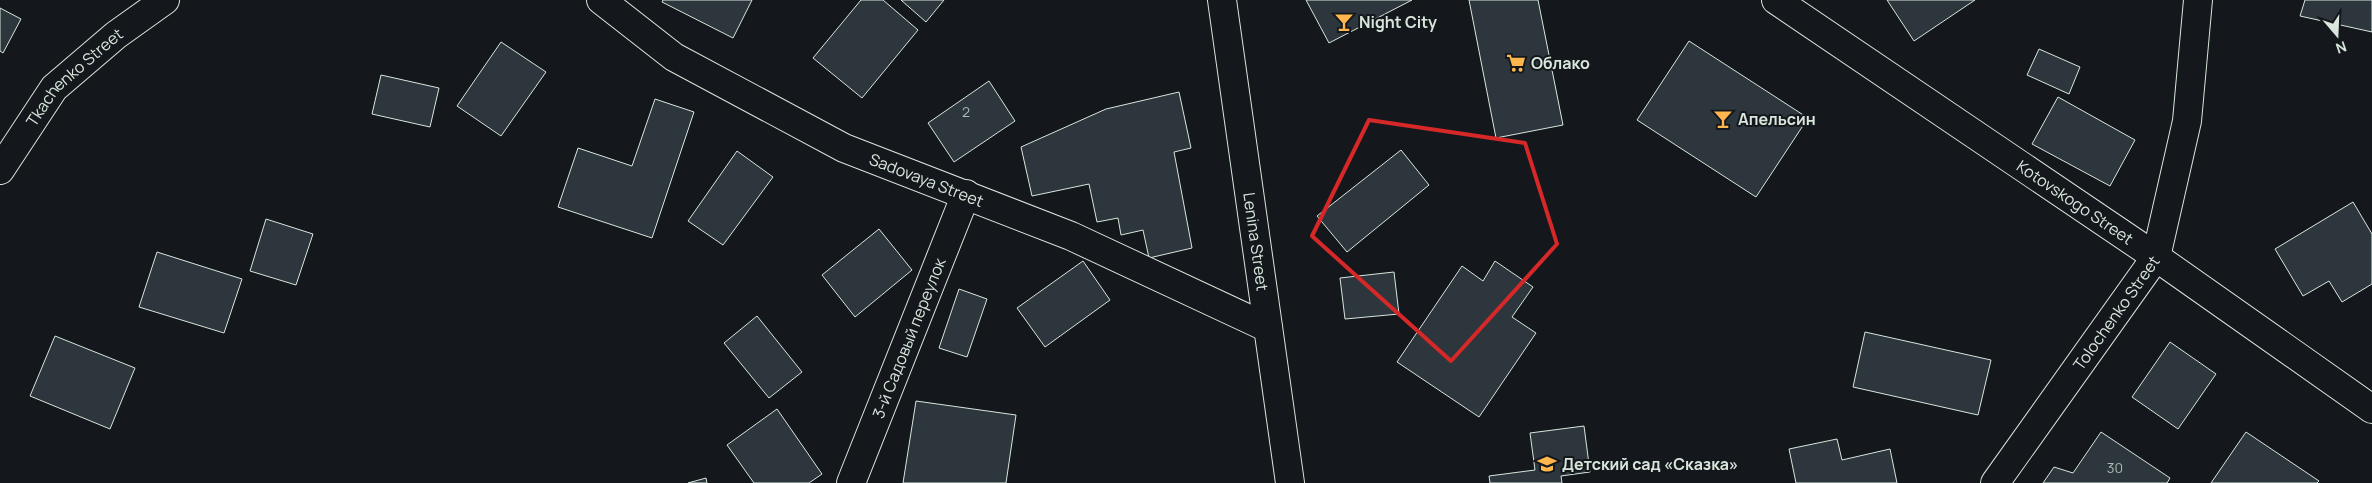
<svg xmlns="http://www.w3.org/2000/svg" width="2372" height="483" font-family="Manrope,sans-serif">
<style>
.building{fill:#2c363c;stroke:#d8e6dc}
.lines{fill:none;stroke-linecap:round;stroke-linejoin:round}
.minor-casing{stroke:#d8e6dc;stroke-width:30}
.minor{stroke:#14181c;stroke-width:28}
.marked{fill:none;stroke:#d62828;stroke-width:4;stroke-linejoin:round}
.labels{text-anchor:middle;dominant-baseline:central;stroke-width:4;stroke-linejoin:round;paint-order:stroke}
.number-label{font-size:14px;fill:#adbab4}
.poi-label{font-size:16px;font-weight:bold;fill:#d8e6dc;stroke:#14181c;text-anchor:start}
.street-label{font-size:16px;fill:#d8e6dc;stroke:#14181c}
</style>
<rect width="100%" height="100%" fill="#14181c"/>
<path class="building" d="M663 0H752L733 38 662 2Z
M861 0H883L918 30 862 98 813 58Z
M901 0H944L926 22Z
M1306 0H1412L1329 43Z
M1469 0H1538L1563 125 1496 138Z
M1887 0H1975L1914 41Z
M2305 0H2372V32L2300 16Z
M0 8 21 19 3 53 0 51Z
M1689 41 1808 118 1756 197 1637 120Z
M501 42 546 72 501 136 457 106Z
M2039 49 2080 67 2069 94 2027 75Z
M381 75 439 88 430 127 372 114Z
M989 81 1015 121 954 162 928 123Z
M1179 92 1191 148 1174 152 1192 248 1149 258 1143 230 1121 235 1118 218 1097 222 1089 184 1032 196 1021 147 1106 109Z
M2058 97 2135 140 2110 186 2032 144Z
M655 99 694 112 652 238 558 207 578 148 632 166Z
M1401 150 1429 185 1347 252 1317 216Z
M737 151 773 177 723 245 688 221Z
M2353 202 2372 234V284L2342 302 2329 281 2303 296 2275 249Z
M266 219 313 234 296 285 250 271Z
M879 229 912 270 855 317 822 275Z
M157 252 242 279 224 333 139 307Z
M1083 261 1110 300 1045 347 1017 308Z
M1495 261 1533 287 1512 317 1536 333 1479 417 1397 362 1462 266 1483 281Z
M1394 272 1399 314 1345 319 1340 278Z
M959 289 987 299 967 357 939 348Z
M757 316 802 372 769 398 724 343Z
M1865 332 1991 360 1978 415 1853 387Z
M55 336 135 368 110 429 30 396Z
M2170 342 2216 374 2178 429 2132 397Z
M916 401 1016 415 1006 483H903Z
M777 409 822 474 809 483H754L727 445Z
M1584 426 1590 472 1561 476 1562 483H1490L1489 476 1535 470 1530 433Z
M2101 432 2170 478 2167 483H2043L2054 467 2073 473Z
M2246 432 2319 481 2317 483H2211Z
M1837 439 1842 460 1890 449 1897 483H1796L1789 449Z
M706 478 707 483H688Z"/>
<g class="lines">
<g class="minor-casing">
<g id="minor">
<path id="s1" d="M601 0 674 57 844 148 1071 236 1268 328"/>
<path id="s2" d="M1222 0 1290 483"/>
<path id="s3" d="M1776 0 2156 257 2372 409"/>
<path id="s4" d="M0 170 54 88 116 35 165 0"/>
<path id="s5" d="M851 483 966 194"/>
<path id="s6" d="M1995 483 2156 257 2187 121 2198 0"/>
</g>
</g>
<use href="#minor" class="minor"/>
</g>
<path class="marked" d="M1369 120 1525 143 1557 244 1451 361 1312 236Z"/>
<defs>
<g id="bar-bare" transform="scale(1.5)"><path d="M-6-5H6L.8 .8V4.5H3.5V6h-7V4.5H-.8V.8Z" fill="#ffb74d" stroke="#14181c" stroke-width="2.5" paint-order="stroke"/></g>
<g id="supermarket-bare" transform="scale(1.5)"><path d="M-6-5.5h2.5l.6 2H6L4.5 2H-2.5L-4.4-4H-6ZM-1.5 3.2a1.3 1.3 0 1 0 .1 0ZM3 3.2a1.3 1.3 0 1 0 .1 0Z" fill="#ffb74d" stroke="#14181c" stroke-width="2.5" paint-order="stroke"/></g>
<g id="school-bare" transform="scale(1.5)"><path d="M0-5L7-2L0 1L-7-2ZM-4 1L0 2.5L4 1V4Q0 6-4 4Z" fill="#ffb74d" stroke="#14181c" stroke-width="2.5" paint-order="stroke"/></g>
</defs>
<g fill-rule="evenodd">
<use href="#bar-bare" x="1344" y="22"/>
<use href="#supermarket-bare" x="1516" y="63"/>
<use href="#bar-bare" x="1723" y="119"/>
<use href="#school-bare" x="1547" y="464"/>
</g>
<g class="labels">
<g class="number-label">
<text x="966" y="111">2</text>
<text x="2115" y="467">30</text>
</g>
<g class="poi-label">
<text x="1359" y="22">Night City</text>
<text x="1531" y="63">Облако</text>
<text x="1738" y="119">Апельсин</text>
<text x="1562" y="464">Детский сад «Сказка»</text>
</g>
<g class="street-label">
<text stroke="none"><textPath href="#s4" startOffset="120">Tkachenko Street</textPath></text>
<text stroke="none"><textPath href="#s1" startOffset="374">Sadovaya Street</textPath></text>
<text stroke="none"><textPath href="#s3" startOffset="361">Kotovskogo Street</textPath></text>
<text stroke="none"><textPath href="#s2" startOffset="244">Lenina Street</textPath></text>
<text stroke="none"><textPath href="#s6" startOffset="209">Tolochenko Street</textPath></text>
<text stroke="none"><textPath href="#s5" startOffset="156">3-й Садовый переулок</textPath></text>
</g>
</g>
<g transform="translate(2337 35) rotate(161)" stroke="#14181c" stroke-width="4" paint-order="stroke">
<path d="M0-4L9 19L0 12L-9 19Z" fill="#d8e6dc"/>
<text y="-8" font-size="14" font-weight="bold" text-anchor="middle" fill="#d8e6dc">N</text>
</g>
</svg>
